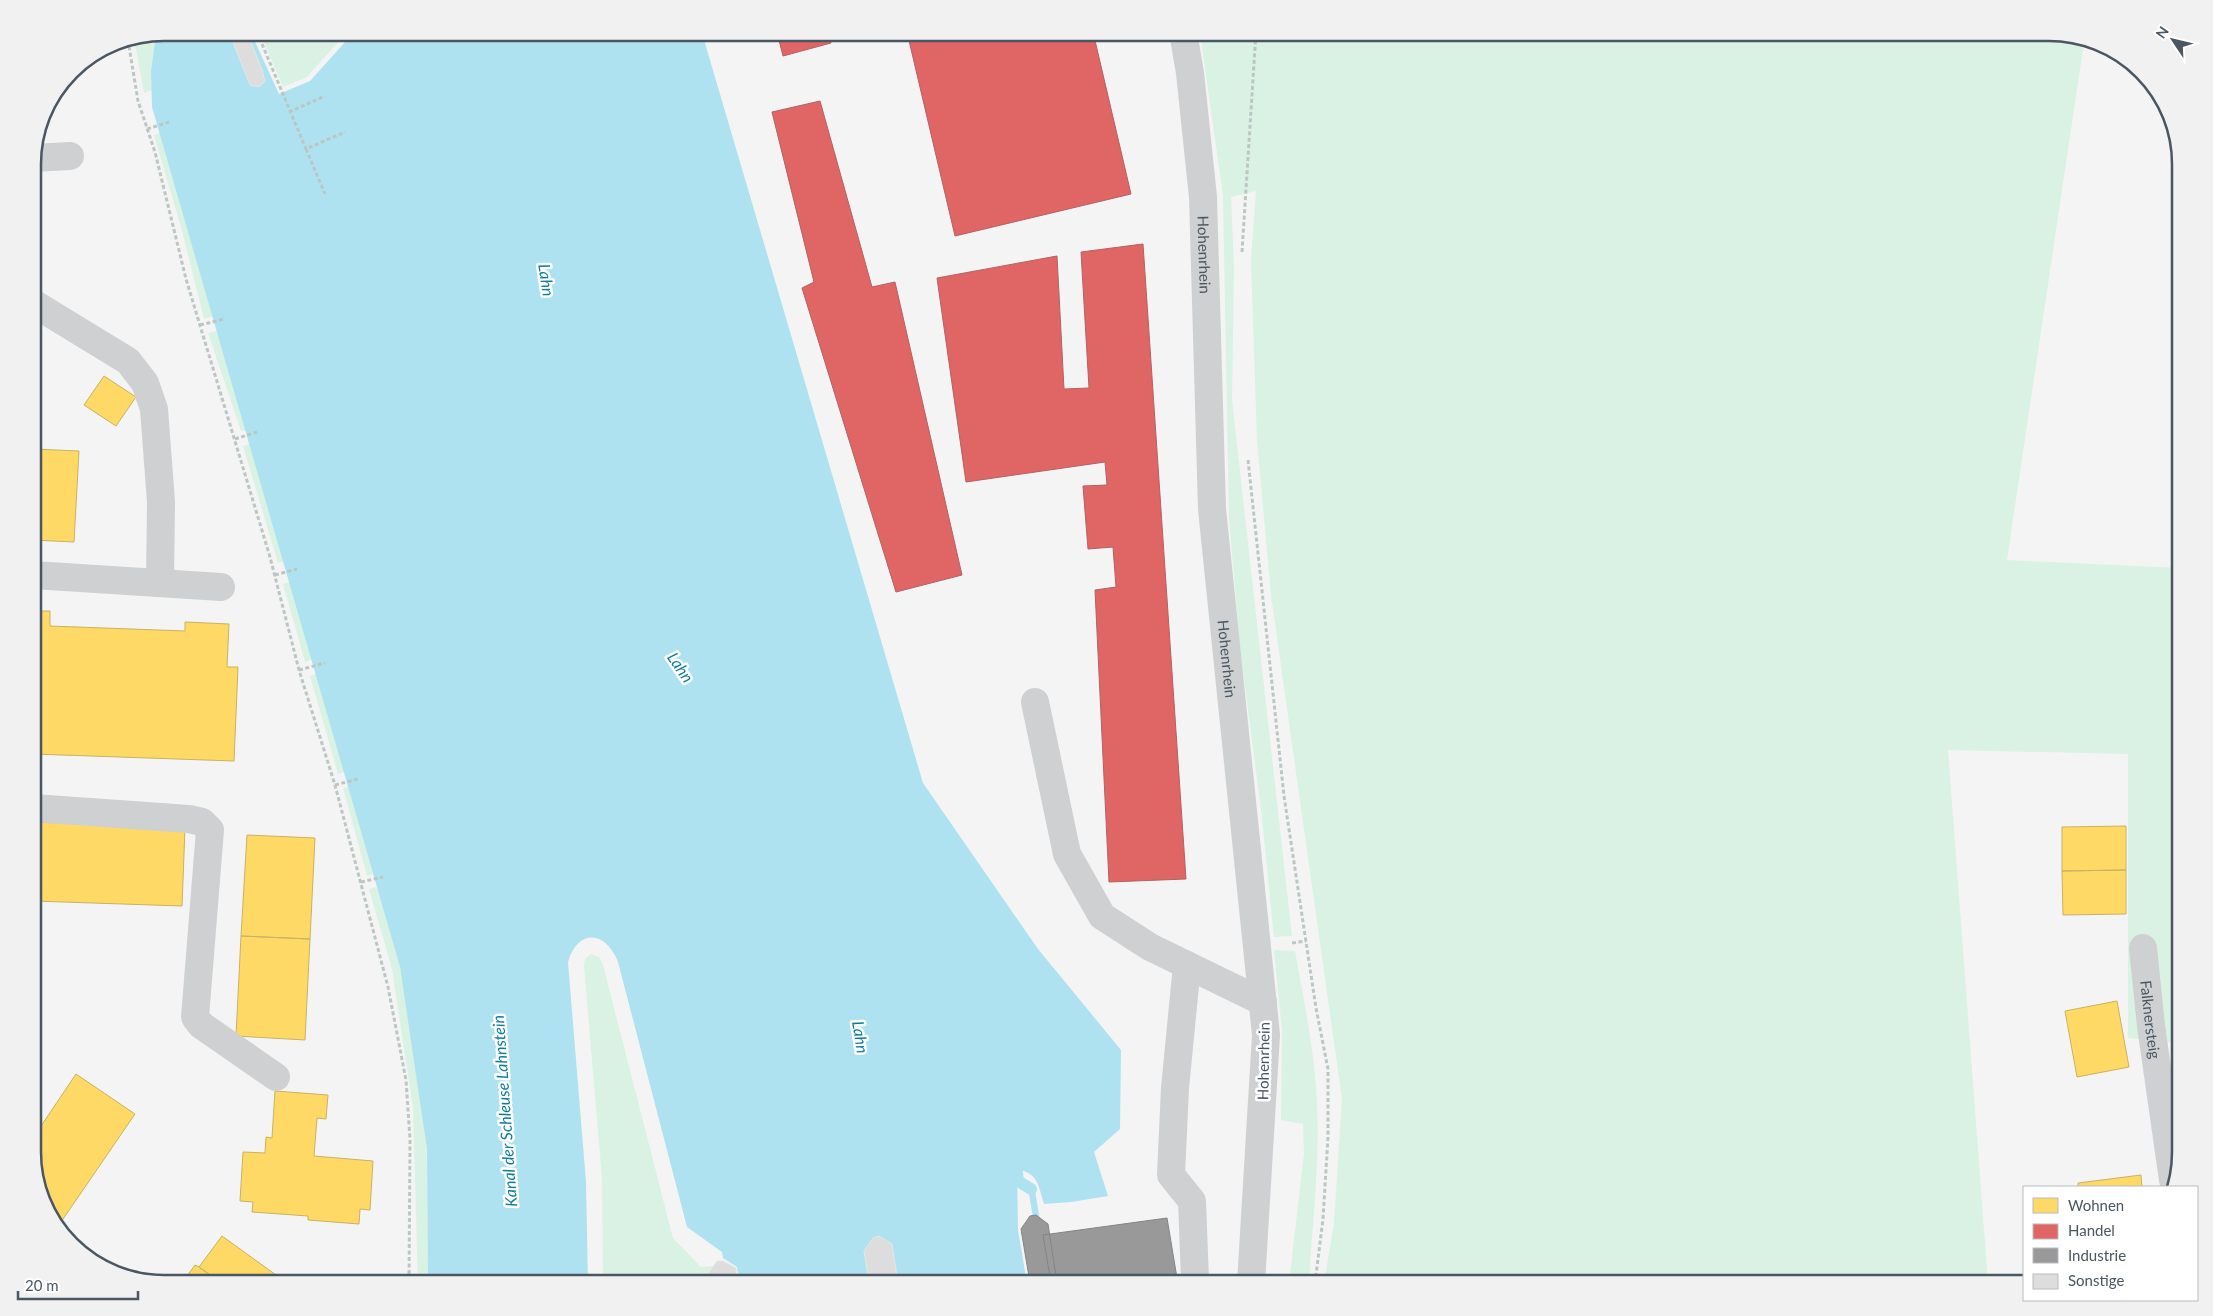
<svg xmlns="http://www.w3.org/2000/svg" width="2213" height="1316" font-family="Lato,sans-serif">
<style>
.green{fill:#d9f2e3}
.water{fill:#aee2f0}
.homes{fill:#ffd966;stroke:#c9b264}
.shops{fill:#e06666;stroke:#b36164}
.industry{fill:#999;stroke:#818588}
.lines{fill:none;stroke-linecap:round;stroke-linejoin:round}
.stream{stroke:#aee2f0;stroke-width:12}
.building{fill:#ddddde;stroke:#e5e6e7}
.path{stroke:#bcc7c4;stroke-width:3;stroke-dasharray:4 2.5;stroke-linecap:butt}
.minor{stroke:#ced0d2;stroke-width:28}
.labels{text-anchor:middle;dominant-baseline:central;stroke-width:5;stroke-linejoin:round;paint-order:stroke}
.street-label{font-size:15px;fill:#4a5661;stroke:#fff}
.water-label{font-size:16px;font-style:italic;fill:#0c7c9b;stroke:#fff}
.rim{fill:none;stroke:#4a5661;stroke-width:2.5}
</style>
<rect width="100%" height="100%" fill="#f4f4f4"/>
<path class="green" d="M2048 32 2084 42 2007 560 2180 568V1043L2128 1038V754L1948 750 1988 1283H1324L1334 1223 1342 1099 1271 595 1257 440 1251 260 1256 191 1231 197 1234 267 1232 400 1292 936 1274 937 1261 809 1240 649 1229 518 1223 196 1200 33Z
M260 33H337L340 40 307 77 283 87Z
M156 34 151 71 152 90 144 93 134 39Z
M160 133 214 316 204 319 182 231 154 135Z
M218 331 246 430 241 431 208 333Z
M250 444 284 561 278 563 243 446Z
M290 582 312 659 305 662 283 584Z
M316 674 344 772 338 774 310 676Z
M348 787 373 874 367 876 343 788Z
M377 887 400 967 421 1104 427 1149 428 1283H418L413 1108 392 969 369 889Z
M1274 950 1295 951C1304 1001 1315 1053 1317 1105 1320 1164 1312 1224 1309 1283H1289L1304 1153 1303 1124 1281 1120 1282 1031Z
M591 954 599 957 603 965 673 1238 701 1267 713 1266 707 1275 709 1283H603L602 1178 584 966 585 959Z"/>
<path class="water" d="M165 32 251 33 279 94 310 81 346 41 343 33H702L923 783 1038 949 1121 1050 1120 1129 1094 1152 1108 1196 1071 1202 1044 1204C1038 1185 1039 1174 1017 1169L1018 1230 1027 1283H740L737 1267 723 1258 722 1252 687 1227 618 962C606 931 578 928 568 962L586 1182 588 1283H428L427 1149 400 967 152 107 151 71 156 34Z
M1034 1184 1050 1283H1044L1029 1194Z"/>
<path class="homes" d="M104 376 136 397 116 426 84 405Z
M33 449 79 451 74 542 33 540Z
M33 611H50V626L185 631V622L229 624 227 667H238L234 761 33 754Z
M33 822 185 828 182 906 33 901Z
M2126 826V870L2062 871V827Z
M247 835 315 838 310 939 241 936Z
M2126 870V914L2063 915 2062 871Z
M241 936 310 939 305 1040 236 1036Z
M2117 1001 2129 1067 2077 1077 2065 1011Z
M76 1074 135 1114 61 1222 49 1213 33 1160V1138Z
M275 1091 328 1095 326 1119 317 1118 314 1156 373 1161 370 1210 360 1209 359 1224 308 1220V1216L252 1212 253 1202 240 1201 243 1152 265 1153 266 1137 272 1138Z
M2141 1175 2142 1187H2078V1183Z
M222 1236 283 1280 280 1283H221L199 1267Z
M195 1265 199 1267 221 1283H182Z"/>
<path class="shops" d="M737 32H762L739 38Z
M777 32H828L831 43 783 56Z
M907 32H1093L1131 194 955 236Z
M820 101 872 287 895 282 962 575 896 592 802 288 814 282 772 112Z
M1143 244 1186 879 1109 882 1095 590 1116 587 1113 547 1088 549 1083 486 1107 485 1105 462 966 482 937 278 1057 256 1064 389 1089 388 1081 252Z"/>
<path class="industry" d="M1036 1215 1048 1224 1057 1283H1030L1021 1229 1030 1216Z
M1167 1218 1177 1278 1138 1283H1051L1043 1235Z"/>
<g class="lines">
<path class="stream" d="M1016 1166 1018 1181 1031 1189"/>
</g>
<path class="building" d="M229 32H247L262 70 265 81 259 87 250 85Z
M879 1236 892 1244 898 1283H869L864 1251 873 1238Z
M717 1261H723L736 1268 738 1283H709L707 1275Z"/>
<g class="lines">
<path class="path" d="M257 32 306 149 345 132
M128 40 138 101 155 152 186 279 270 557 299 670 335 785 388 987 406 1080 410 1139 409 1283
M289 112 325 96
M147 129 169 122
M306 149 325 194
M1242 252 1256 32
M200 325 224 319
M235 439 257 432
M1248 460 1284 796 1316 1008 1328 1069V1137L1323 1219 1315 1283
M275 575 297 569
M299 670 325 663
M335 785 358 779
M361 882 383 877
M1292 943 1306 941
M993 1283 1044 1275 1046 1283"/>
<g class="minor">
<path id="s1" d="M1183 32 1190 73 1203 197 1212 509 1266 1035 1251 1283"/>
<path d="M33 158 70 156"/>
<path d="M33 303 128 361 145 383 154 409 161 502 160 583"/>
<path d="M33 575 221 587"/>
<path d="M1035 702 1067 854 1102 916 1150 947 1187 965"/>
<path d="M33 808 189 819 202 822 210 830 195 1017 201 1025 276 1077"/>
<path id="s2" d="M2143 948 2151 1026 2173 1180"/>
<path d="M1193 1283 1195 1280 1192 1201 1171 1175 1175 1088 1187 965 1263 1002"/>
</g>
</g>
<g class="labels">
<g class="street-label">
<text stroke="none"><textPath href="#s1" startOffset="224">Hohenrhein</textPath></text>
<text stroke="none"><textPath href="#s1" startOffset="629">Hohenrhein</textPath></text>
<text stroke="none"><textPath href="#s2" startOffset="72">Falknersteig</textPath></text>
<text transform="translate(1263 1061) rotate(-89)">Hohenrhein</text>
</g>
<g class="water-label">
<text transform="translate(547 280) rotate(82)">Lahn</text>
<text transform="translate(681 667) rotate(56)">Lahn</text>
<text transform="translate(861 1037) rotate(81)">Lahn</text>
<text transform="translate(504 1111) rotate(-94)">Kanal der Schleuse Lahnstein</text>
</g>
</g>
<path d="M0 0H2213V1316H0ZM164 41H2049A123 123 0 0 1 2172 164V1152A123 123 0 0 1 2049 1275H164A123 123 0 0 1 41 1152V164A123 123 0 0 1 164 41Z" fill="#f1f1f2" fill-rule="evenodd"/>
<path class="rim" d="M164 41H2049A123 123 0 0 1 2172 164V1152A123 123 0 0 1 2049 1275H164A123 123 0 0 1 41 1152V164A123 123 0 0 1 164 41Z"/>
<rect x="2023" y="1186" width="175" height="115" fill="#ffffff" stroke="#b7bbc0"/>
<rect x="2033" y="1198" width="25" height="15" fill="#ffd966" stroke="#b7bbc0"/>
<text x="2068" y="1211" font-size="15" fill="#4a5661">Wohnen</text>
<rect x="2033" y="1224" width="25" height="15" fill="#e06666" stroke="#b7bbc0"/>
<text x="2068" y="1236" font-size="15" fill="#4a5661">Handel</text>
<rect x="2033" y="1248" width="25" height="15" fill="#999999" stroke="#b7bbc0"/>
<text x="2068" y="1261" font-size="15" fill="#4a5661">Industrie</text>
<rect x="2033" y="1274" width="25" height="15" fill="#ddddde" stroke="#b7bbc0"/>
<text x="2068" y="1286" font-size="15" fill="#4a5661">Sonstige</text>
<g transform="translate(2173 40) rotate(305)" stroke="#ffffff" stroke-width="4" paint-order="stroke">
<path d="M0-4L9 19L0 12L-9 19Z" fill="#4a5661"/>
<text y="-8" font-size="14" font-weight="bold" text-anchor="middle" fill="#4a5661">N</text>
</g>
<path d="M18 1291v8h120v-8" fill="none" stroke="#4a5661" stroke-width="2.5"/>
<text x="25" y="1291" font-size="15" fill="#4a5661" stroke="#ffffff" stroke-width="4" paint-order="stroke">20 m</text>
</svg>
